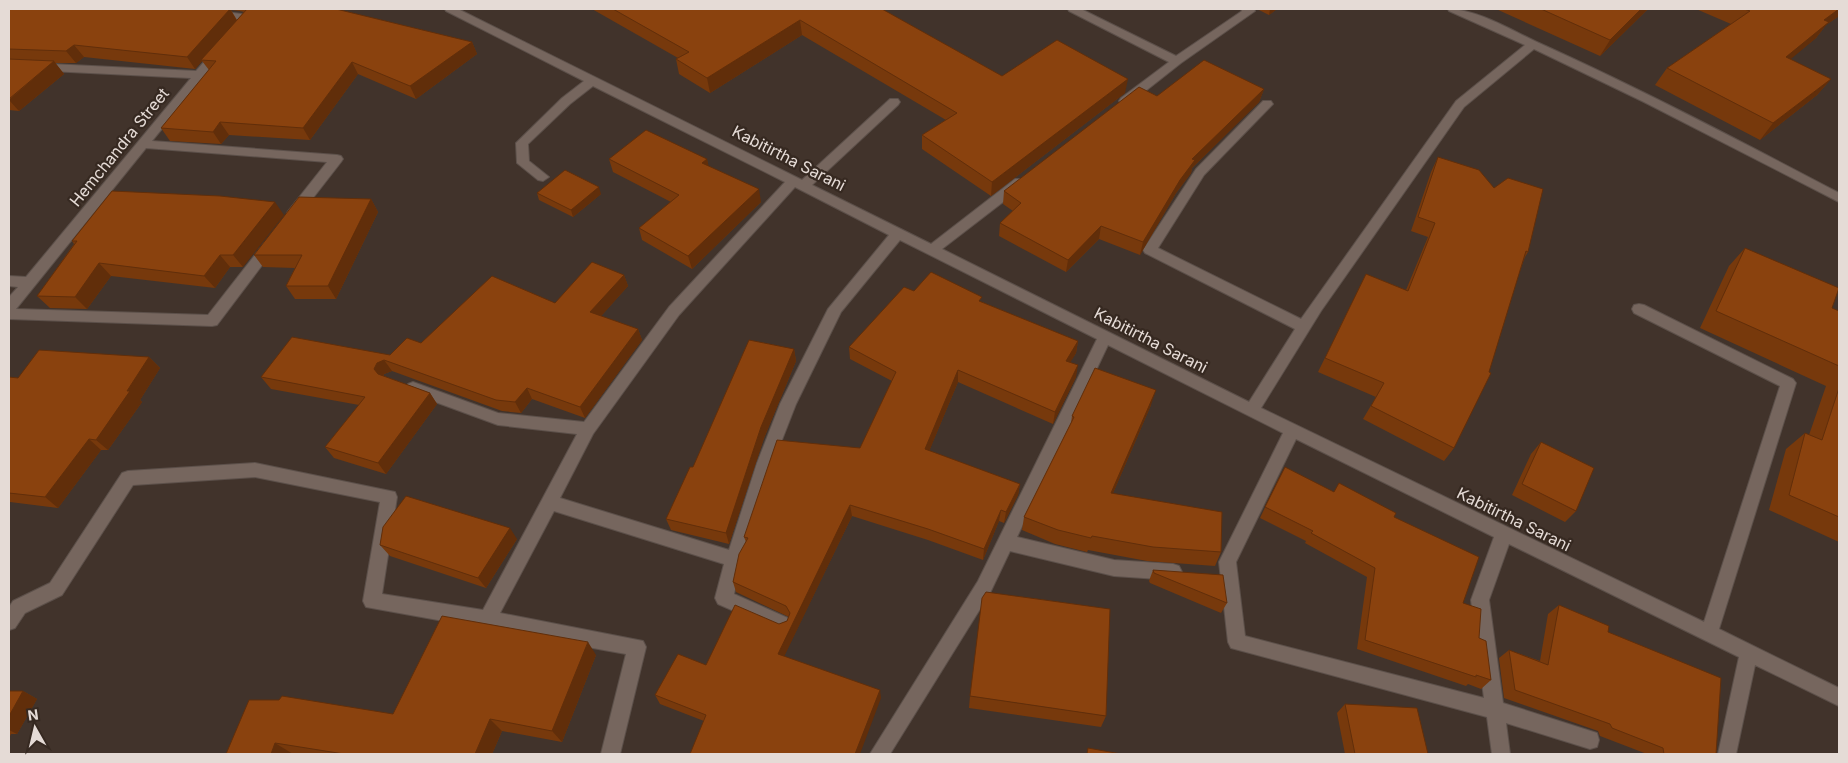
<svg xmlns="http://www.w3.org/2000/svg" width="1848" height="763" font-family="Inter,sans-serif">
<style>
.lines{fill:none;stroke-linecap:round;stroke-linejoin:round}
.minor-casing{stroke:#5c504a;stroke-width:2}
.minor{fill:#76665e;fill-rule:evenodd}
.wall{fill:#77390c;fill-rule:evenodd}
.shaded-wall{fill:#612e0a}
.building{fill:#8a420e;stroke:#612e0a}
.labels{text-anchor:middle;dominant-baseline:central;stroke-width:4.5;stroke-linejoin:round;paint-order:stroke}
.street-label{font-size:16px;fill:#e5dbd6;stroke:#362921}
</style>
<rect width="100%" height="100%" fill="#41332b"/>
<g class="lines">
<g class="minor-casing">
<path id="minor" d="M174 9H203L249 15 254 18 249 21 179 12Z
M445 9H458L802 180 890 99H898L900 102 898 105 812 185 931 244 1015 179H1025L1026 182 1025 185 942 249 1249 402 1295 329 1145 253 1143 250 1196 169 1263 101H1271L1273 104 1204 175 1158 248 1301 319 1456 101 1525 45 1449 11 1448 9C1477 9 1513 31 1539 43 1641 89 1740 141 1839 193V202L1644 102 1534 49 1464 107 1321 311 1261 408 1704 622 1780 386 1634 313 1632 309 1634 305 1639 304 1644 305 1793 379 1796 383 1719 629 1839 688V706L1755 665 1736 754H1718L1739 657 1509 544 1489 600 1503 703 1597 733 1599 740 1597 747 1590 749 1506 723 1510 754H1492L1487 717 1231 648 1228 642 1219 562 1283 433 1108 345 1017 537 1114 560 1173 564 1179 566 1182 572 1179 578 1173 580 1114 576 1010 551 990 593 890 754H870L978 581 1097 339 900 240 841 312 796 404 773 463 742 559 734 594 788 618 791 624 788 630 782 632 718 604 715 598 724 564 554 511 500 613 643 641 646 647 620 754H601L626 654 366 607 363 601 380 502 255 477 133 485 62 595 25 613 15 628 9 630V607L13 601 50 583 122 473 128 471 255 463 395 492 397 497 382 594 483 610 577 434 498 425 408 392 405 388 408 384 413 382 498 413 584 422 669 307 785 182 593 86 570 104 528 144 529 161 549 177 543 181 538 180 517 163 516 143 562 98 584 81 446 11ZM795 187 889 235 828 309 780 404 757 463 729 550 560 498 593 434 679 315ZM1296 439 1494 537 1471 600 1484 698 1245 636 1236 562Z
M1068 9H1081L1176 56 1242 11 1241 9H1254L1255 11 1181 63 1129 104 1125 105 1119 101 1121 98 1169 62 1069 11Z
M219 48 223 49 225 51 223 53 152 141 337 155 341 156 343 159 341 162 299 216H289L287 213 289 210 327 162 146 148 16 309 208 315 265 242H275L277 245 275 248 217 325 212 326 9 319V297L18 287 9 286V276L26 277 191 78 9 69V62L196 71 215 49Z"/>
</g>
<use href="#minor" class="minor"/>
</g>
<path class="wall" d="M10 9H342L340 10 472 42 477 54 416 99 358 74 310 140 229 135 221 144 170 141 161 128 209 70 202 61 195 69 84 57 76 63H55L64 74 19 111 9 110V10ZM231 10 240 11 244 12 237 20Z
M592 9H882L1002 76 1125 93 991 196 922 149V135L946 120 802 35 710 93 679 74 676 59 678 58Z
M1257 9H1277L1269 15Z
M1496 9H1648L1600 56Z
M1696 9H1839V16L1826 25 1816 38 1790 59 1831 79 1817 95 1760 140 1655 85 1667 68 1731 24Z
M1264 89 1259 102 1192 168 1191 173 1176 193 1140 255 1099 239 1066 272 999 236 1000 223 1013 211 1003 204 1004 191 1157 96Z
M1438 157 1528 252 1525 257 1454 448 1444 461 1363 419 1376 397 1318 372 1366 274 1406 290 1428 237 1411 231 1431 172Z
M609 159H707L708 166 761 202 692 269 642 240 639 228 671 202 613 172Z
M537 193 601 194 573 217 539 200Z
M220 196 243 267H230L215 288 111 276 87 309 50 308 37 296 74 244 72 241Z
M371 199 378 212 336 299H295L286 286 295 268 263 267 254 255Z
M1745 248 1832 308 1839 311V542L1769 510 1786 449 1805 433 1809 435 1826 386 1700 328 1729 266Z
M624 275 628 286 601 316 638 329 642 340 585 418 532 399 521 413 502 411 392 371 384 374V376L430 393 437 404 386 474 334 458 325 447 359 405 271 389 261 377 390 355 555 303Z
M914 291 982 302 1078 341 1076 353 1070 362 1076 377 1053 424 958 382 929 451 1020 484 1018 495 1004 523 999 521 983 560 928 540 852 516 784 656 881 698 704 721 660 704 655 695 779 624 787 621 789 617 736 592 733 582 746 542 744 537 860 448 892 381 850 359 849 347Z
M794 349 796 361 764 438 729 544 671 530 666 519 693 467Z
M149 357 160 368 140 400 142 402 108 450H101L58 508 10 502 9 503V377L18 378Z
M1151 405 1113 493 1221 552 1215 566 1147 561 1088 550 1087 552 1055 544 1022 530 1024 517 1071 423 1072 416Z
M1541 442 1576 511 1565 522 1512 495 1531 454Z
M1279 478 1334 492 1339 483 1394 517 1463 603 1479 638 1491 680 1481 689 1468 684 1466 686 1357 649 1367 577 1305 543 1306 541 1260 518Z
M517 539 486 588 390 556 380 545Z
M1153 570 1227 603 1221 613 1150 583 1149 581Z
M1559 605 1608 632 1716 754H1647L1600 736 1598 731 1504 698 1499 658 1509 650 1540 661 1548 614Z
M596 655 562 742 502 731 492 754H226L393 714Z
M9 691H23L37 699 17 734H11L9 738Z
M970 696 1106 716 1101 727 969 708Z
M1345 704 1428 754H1345L1337 713Z"/>
<path class="shaded-wall" d="M230 9 237 21 201 60 202 61 195 69 187 57Z
M1270 9H1277L1269 15Z
M1641 9H1648L1600 56 1610 40Z
M1839 9V16L1826 25 1816 38 1773 74 1786 57 1824 20Z
M800 20 802 35 710 93 707 78Z
M472 42 477 54 416 99 410 86Z
M74 45 84 57 76 63 66 51Z
M54 61 64 74 19 111 9 100Z
M352 62 358 74 310 140 303 128Z
M1128 79 1125 93 991 196 992 182Z
M1831 79 1817 95 1760 140 1773 123Z
M1264 89 1259 102 1192 168 1191 173 1176 193 1140 255 1143 242 1192 159Z
M220 122 229 135 221 144 213 132Z
M707 159 710 172 702 163Z
M599 187 601 194 573 217 571 210Z
M759 189 761 202 692 269 688 256Z
M371 199 378 212 336 299 328 286Z
M275 202 284 215 243 267 233 255Z
M1101 226 1099 239 1066 272 1068 260Z
M220 255 230 267 215 288 204 276Z
M99 263 111 276 87 309 75 297Z
M624 275 628 286 595 323 590 312Z
M638 329 642 340 585 418 580 407Z
M1078 341 1076 353 1064 373 1066 361Z
M794 349 796 361 764 438 729 544 726 533 761 427Z
M149 357 160 368 140 400 142 402 108 450 96 440Z
M384 360 392 371 384 374 382 380 374 369 377 363Z
M1078 365 1076 377 1053 424 1055 412Z
M958 370V382L925 461V449Z
M527 388 532 399 521 413 515 402Z
M1156 390 1151 405 1107 507 1111 493Z
M430 393 437 404 386 474 378 463Z
M89 439 101 450 58 508 45 497Z
M1020 484 1018 495 1004 523 1006 512Z
M850 505 852 516 781 663 778 654Z
M1001 510 999 521 983 560 984 549Z
M510 528 517 539 486 588 478 578Z
M588 642 596 655 562 742 552 731Z
M880 690 881 698 860 754H855Z
M23 691 37 699 17 734 9 730V716Z
M490 719 502 731 492 754H475Z
M275 743 293 754H271Z"/>
<path class="building" d="M10 9H230L187 57 74 45 66 51 9 49V10Z
M247 9H336L472 42 410 86 352 62 303 128 220 122 213 132 161 128 216 61 201 60Z
M613 9H882L1002 76 1057 40 1128 79 992 182 922 135 957 113 800 20 707 78 676 59 689 52Z
M1541 9H1641L1610 40Z
M1744 9H1839L1824 20 1829 22 1786 57 1831 79 1773 123 1667 68 1750 11Z
M9 59 54 61 9 99Z
M1204 60 1264 89 1192 159 1195 160 1180 180 1143 242 1101 226 1068 260 1000 223 1021 203 1004 191 1139 87 1157 96Z
M646 130 707 159 702 163 759 189 688 256 639 228 679 195 609 159Z
M1438 157 1479 170 1494 188 1508 178 1543 189 1528 252 1526 251 1489 372 1491 373 1454 448 1371 406 1384 383 1325 358 1366 274 1408 291 1435 223 1418 217Z
M565 170 599 187 571 210 537 193Z
M112 191 220 196 275 202 233 255H220L204 276 99 263 75 297 37 296 77 241H72Z
M299 197 371 199 328 286H286L302 255H254Z
M1745 248 1839 288 1832 308 1839 311V366L1716 311Z
M592 262 624 275 590 312 638 329 580 407 527 388 515 402 496 400 384 360 377 363 374 369 378 374 430 393 378 463 325 447 365 397 261 377 292 337 390 355 407 338 421 343 492 276 555 303Z
M931 272 982 297 979 301 1078 341 1066 361 1078 365 1055 412 958 370 925 449 1020 484 1006 512 1001 510 984 549 928 529 850 505 778 654 880 690 855 754H690L706 715 655 695 678 654 706 665 735 605 779 624 787 621 790 613 786 606 733 582 739 554 748 538 744 537 777 440 860 448 896 372 849 347 904 287 914 291Z
M749 340 794 349 761 427 726 533 666 519 690 467H693Z
M39 350 149 357 127 391H130L96 440 89 439 45 497 9 493V377L18 378Z
M1095 368 1156 390 1111 493 1222 512 1221 552 1153 547 1092 536 1091 538 1058 530 1024 517 1074 417 1072 416Z
M1839 388V517L1789 495 1805 433 1822 440Z
M1541 442 1594 468 1576 511 1522 484Z
M1285 467 1334 492 1339 483 1396 513 1394 517 1479 557 1463 603 1481 609 1479 638 1486 641 1491 680 1476 675V677L1365 640 1375 568 1311 533 1313 531 1265 507Z
M406 496 510 528 478 578 380 545 383 527Z
M1153 570 1223 575 1227 603 1154 573Z
M986 592 1110 609 1106 716 970 696 982 598Z
M1559 605 1609 626 1608 632 1721 678 1716 754H1664L1663 748 1612 728 1610 724 1515 690 1509 650 1548 665Z
M442 616 588 642 552 731 490 719 475 754H344L275 743 271 754H226L249 700H279L282 696 393 714Z
M9 691H23L9 716Z
M1345 704 1417 708 1428 754H1355Z
M1088 748 1121 754H1087Z"/>
<g class="labels">
<g class="street-label">
<text transform="translate(119 147) rotate(-51)">Hemchandra Street</text>
<text transform="translate(789 158) rotate(27)">Kabitirtha Sarani</text>
<text transform="translate(1151 340) rotate(27)">Kabitirtha Sarani</text>
<text transform="translate(1514 519) rotate(26)">Kabitirtha Sarani</text>
</g>
</g>
<rect width="1848" height="763" fill="none" stroke="#e5dbd6" stroke-width="20"/>
<g transform="translate(35 728) rotate(352)" stroke="#362921" stroke-width="4" paint-order="stroke">
<path d="M0-4L9 19L0 12L-9 19Z" fill="#e5dbd6"/>
<text y="-8" font-size="14" font-weight="bold" text-anchor="middle" fill="#e5dbd6">N</text>
</g>
</svg>
